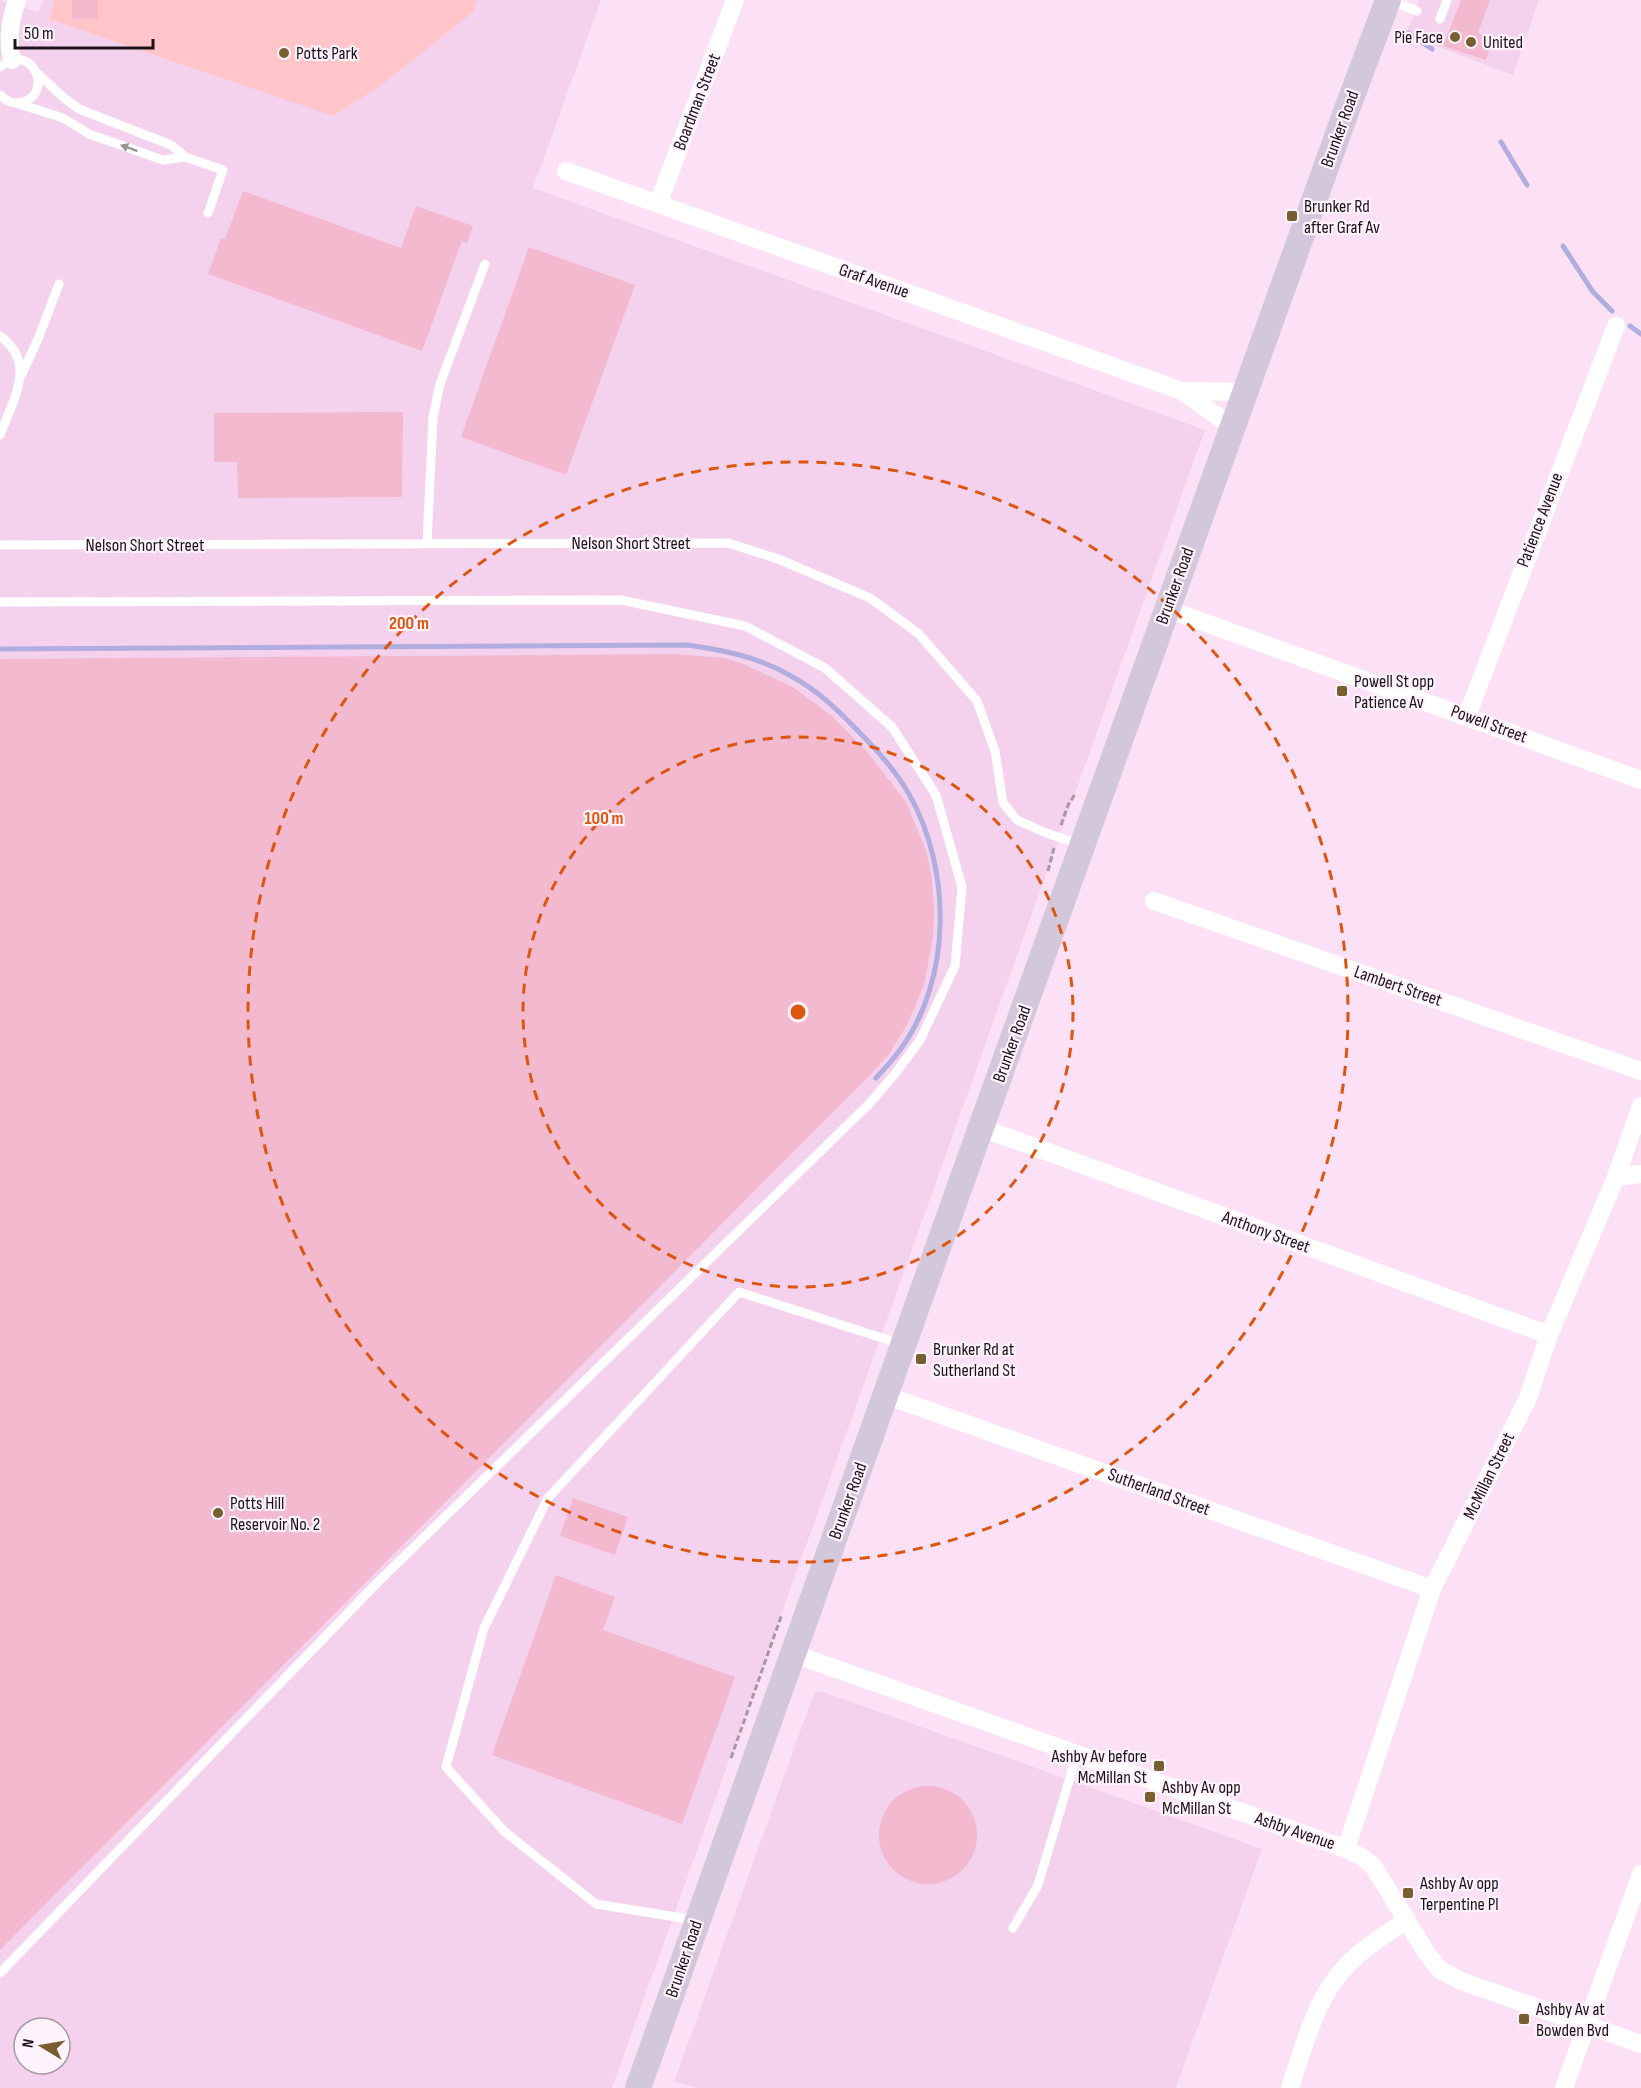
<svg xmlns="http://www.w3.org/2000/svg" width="1641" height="2088" font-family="'Sofia Sans Condensed',sans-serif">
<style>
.built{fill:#f4d2ee;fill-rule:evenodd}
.green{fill:#ffc5c8}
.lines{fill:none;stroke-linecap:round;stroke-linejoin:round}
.stream{stroke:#b1addf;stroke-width:5}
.building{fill:#f2b9cf}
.path{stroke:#ab96a7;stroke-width:3;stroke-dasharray:6 3;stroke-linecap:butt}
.lane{stroke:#fff;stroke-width:9}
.street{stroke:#fff;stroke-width:18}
.secondary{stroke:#d3c7db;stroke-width:26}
.oneway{fill:#999498}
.ring{fill:none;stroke:#de550d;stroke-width:3;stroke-dasharray:10 8}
.poi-dot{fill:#795f30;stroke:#fef3fc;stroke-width:2}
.labels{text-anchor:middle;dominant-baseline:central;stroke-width:4.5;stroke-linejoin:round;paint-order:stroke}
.poi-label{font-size:18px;fill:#1c121a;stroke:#fef3fc;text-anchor:start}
.street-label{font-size:18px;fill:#1c121a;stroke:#fef3fc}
.centre{fill:#de550d;stroke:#fef3fc;stroke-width:3}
.ring-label{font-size:18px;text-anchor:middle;font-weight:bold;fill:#de550d;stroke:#fef3fc;stroke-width:4.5;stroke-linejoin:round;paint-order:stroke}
</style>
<rect width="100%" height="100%" fill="#fbe0f6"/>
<path class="built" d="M0 0 38 12 43 0H601L533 188 1205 430 612 2088H0ZM24 2028H60V2064H24Z
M1419 0H1539L1513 75 1406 35Z
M821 1691 1262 1849 1176 2088H699L674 2082 814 1693Z"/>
<path class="green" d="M55 0H477L473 12 380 86 333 116 49 19Z"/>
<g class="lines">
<path class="stream" d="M1408 33 1432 49
M1501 142 1527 185
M1563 246 1593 292 1612 311
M1630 326 1641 334
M0 649 687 645C723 650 759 657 791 676 817 690 838 710 858 731 877 750 896 771 909 794 952 870 952 979 900 1050 893 1060 884 1069 876 1078"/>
</g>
<path class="building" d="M72 0H98V19H72Z
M1461 0H1490L1478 33 1493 38 1486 60 1443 46Z
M243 191 401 248 416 206 473 226 467 243 462 241 422 351 208 274 221 238 225 239Z
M529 247 635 285 566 475 461 437Z
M403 412 402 497 238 498 237 462H214V413Z
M677 654 724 658 741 663 793 687 832 716 868 753 906 802 926 850 932 879 934 910 933 938 924 985 907 1025 889 1054 870 1075 0 1950V659Z
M573 1498 628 1517 615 1555 560 1536Z
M556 1575 615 1597 603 1630 735 1677 682 1824 492 1755Z
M879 1835a49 49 0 1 1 98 0a49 49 0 1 1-98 0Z"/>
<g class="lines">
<path class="path" d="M1061 825 1068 805 1076 793
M1048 871 1054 848
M731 1758 782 1614"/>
<path class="lane" d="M1389 0 1417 11
M1440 19 1447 0
M0 67C32 40 55 94 22 102 13 105 6 101 0 95
M35 71 64 98 79 109 171 145 185 157 223 170 208 213
M16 103 63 118 89 134 163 160 185 157
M0 336C38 363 12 402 0 435
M21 376 38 339 59 284
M427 543 433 417 440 384 485 264
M0 545 728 543 778 559 870 598 919 634 977 701 995 751 1003 803 1017 820 1046 833 1079 844
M0 602 621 600 745 626 825 668 892 727 936 795 962 887 955 966 920 1040 895 1074 868 1105 376 1584 0 1973
M695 1920 596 1904 505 1832 446 1767 484 1628 548 1498 739 1292 901 1344
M1013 1928 1038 1885 1077 1754"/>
<path class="street" d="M12 60C7 39 10 20 17 0
M566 171 1182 391 1232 427
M658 204 735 0
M1182 391 1245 392
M1167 609 1641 780
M1467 716 1616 326
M1154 901 1641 1071
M982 1128 1549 1335
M1616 1177 1641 1174
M885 1395 1432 1589
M794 1654 1346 1849 1362 1857 1373 1866 1428 1955 1440 1970 1461 1981 1641 2044
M1346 1849 1432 1589 1528 1398 1549 1335 1616 1177 1641 1106
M1290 2088C1301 2055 1314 2006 1336 1978 1355 1953 1381 1937 1407 1920
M1564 2088 1641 1874"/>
<path class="secondary" d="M638 2088C874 1428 1108 768 1347 109L1388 0"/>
</g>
<defs><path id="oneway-solid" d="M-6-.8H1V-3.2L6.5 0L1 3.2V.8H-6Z" transform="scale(1.5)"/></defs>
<use class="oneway" href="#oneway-solid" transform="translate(129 148) rotate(-160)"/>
<g class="ring">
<circle cx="798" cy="1012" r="275"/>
<circle cx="798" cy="1012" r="550"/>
</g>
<g class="poi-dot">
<circle cx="1455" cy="37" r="6"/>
<circle cx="1471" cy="42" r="6"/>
<circle cx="284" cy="53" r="6"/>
<rect x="1286" y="210" width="12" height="12" rx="3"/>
<rect x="1336" y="685" width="12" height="12" rx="3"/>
<rect x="915" y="1353" width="12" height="12" rx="3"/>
<circle cx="218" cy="1513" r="6"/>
<rect x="1153" y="1760" width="12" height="12" rx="3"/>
<rect x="1144" y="1791" width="12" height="12" rx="3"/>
<rect x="1402" y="1887" width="12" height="12" rx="3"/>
<rect x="1518" y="2013" width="12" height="12" rx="3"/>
</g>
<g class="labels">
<g class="poi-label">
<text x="1443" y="37" text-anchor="end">Pie Face</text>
<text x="1483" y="42">United</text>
<text x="296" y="53">Potts Park</text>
<text x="1304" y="206">Brunker Rd<tspan x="1304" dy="21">after Graf Av</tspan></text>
<text x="1354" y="681">Powell St opp<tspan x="1354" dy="21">Patience Av</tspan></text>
<text x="933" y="1349">Brunker Rd at<tspan x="933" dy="21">Sutherland St</tspan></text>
<text x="230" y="1503">Potts Hill<tspan x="230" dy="21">Reservoir No. 2</tspan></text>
<text x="1147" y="1756" text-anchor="end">Ashby Av before<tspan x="1147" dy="21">McMillan St</tspan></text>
<text x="1162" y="1787">Ashby Av opp<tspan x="1162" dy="21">McMillan St</tspan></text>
<text x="1420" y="1883">Ashby Av opp<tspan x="1420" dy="21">Terpentine Pl</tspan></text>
<text x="1536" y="2009">Ashby Av at<tspan x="1536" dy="21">Bowden Bvd</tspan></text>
</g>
<g class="street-label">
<text transform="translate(697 102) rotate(-69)">Boardman Street</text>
<text transform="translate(1340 129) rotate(-70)">Brunker Road</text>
<text transform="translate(874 281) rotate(19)">Graf Avenue</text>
<text transform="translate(1540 520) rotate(-69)">Patience Avenue</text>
<text x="631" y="543">Nelson Short Street</text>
<text x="145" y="545">Nelson Short Street</text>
<text transform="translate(1175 586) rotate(-70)">Brunker Road</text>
<text transform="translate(1489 724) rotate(20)">Powell Street</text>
<text transform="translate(1398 986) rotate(19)">Lambert Street</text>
<text transform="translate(1012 1044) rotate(-70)">Brunker Road</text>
<text transform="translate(1266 1232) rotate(20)">Anthony Street</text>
<text transform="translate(1489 1476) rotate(-64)">McMillan Street</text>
<text transform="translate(1159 1492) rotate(20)">Sutherland Street</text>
<text transform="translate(848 1501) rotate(-70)">Brunker Road</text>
<text transform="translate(1295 1831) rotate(19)">Ashby Avenue</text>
<text transform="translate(684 1959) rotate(-71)">Brunker Road</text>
</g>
</g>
<circle cx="798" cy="1012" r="9" class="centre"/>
<g class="ring-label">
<text x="409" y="629">200 m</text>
<text x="604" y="824">100 m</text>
</g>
<g transform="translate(42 2046) rotate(281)"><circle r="28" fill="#fef3fc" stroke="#a499a2" stroke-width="1.5"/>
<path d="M0-4.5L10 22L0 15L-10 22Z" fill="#795f30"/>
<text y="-9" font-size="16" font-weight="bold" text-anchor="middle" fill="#1c121a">N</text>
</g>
<path d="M15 39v9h138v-9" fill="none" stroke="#1c121a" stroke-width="3"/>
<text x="24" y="39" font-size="18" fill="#1c121a" stroke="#fef3fc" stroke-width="4.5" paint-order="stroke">50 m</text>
</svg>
